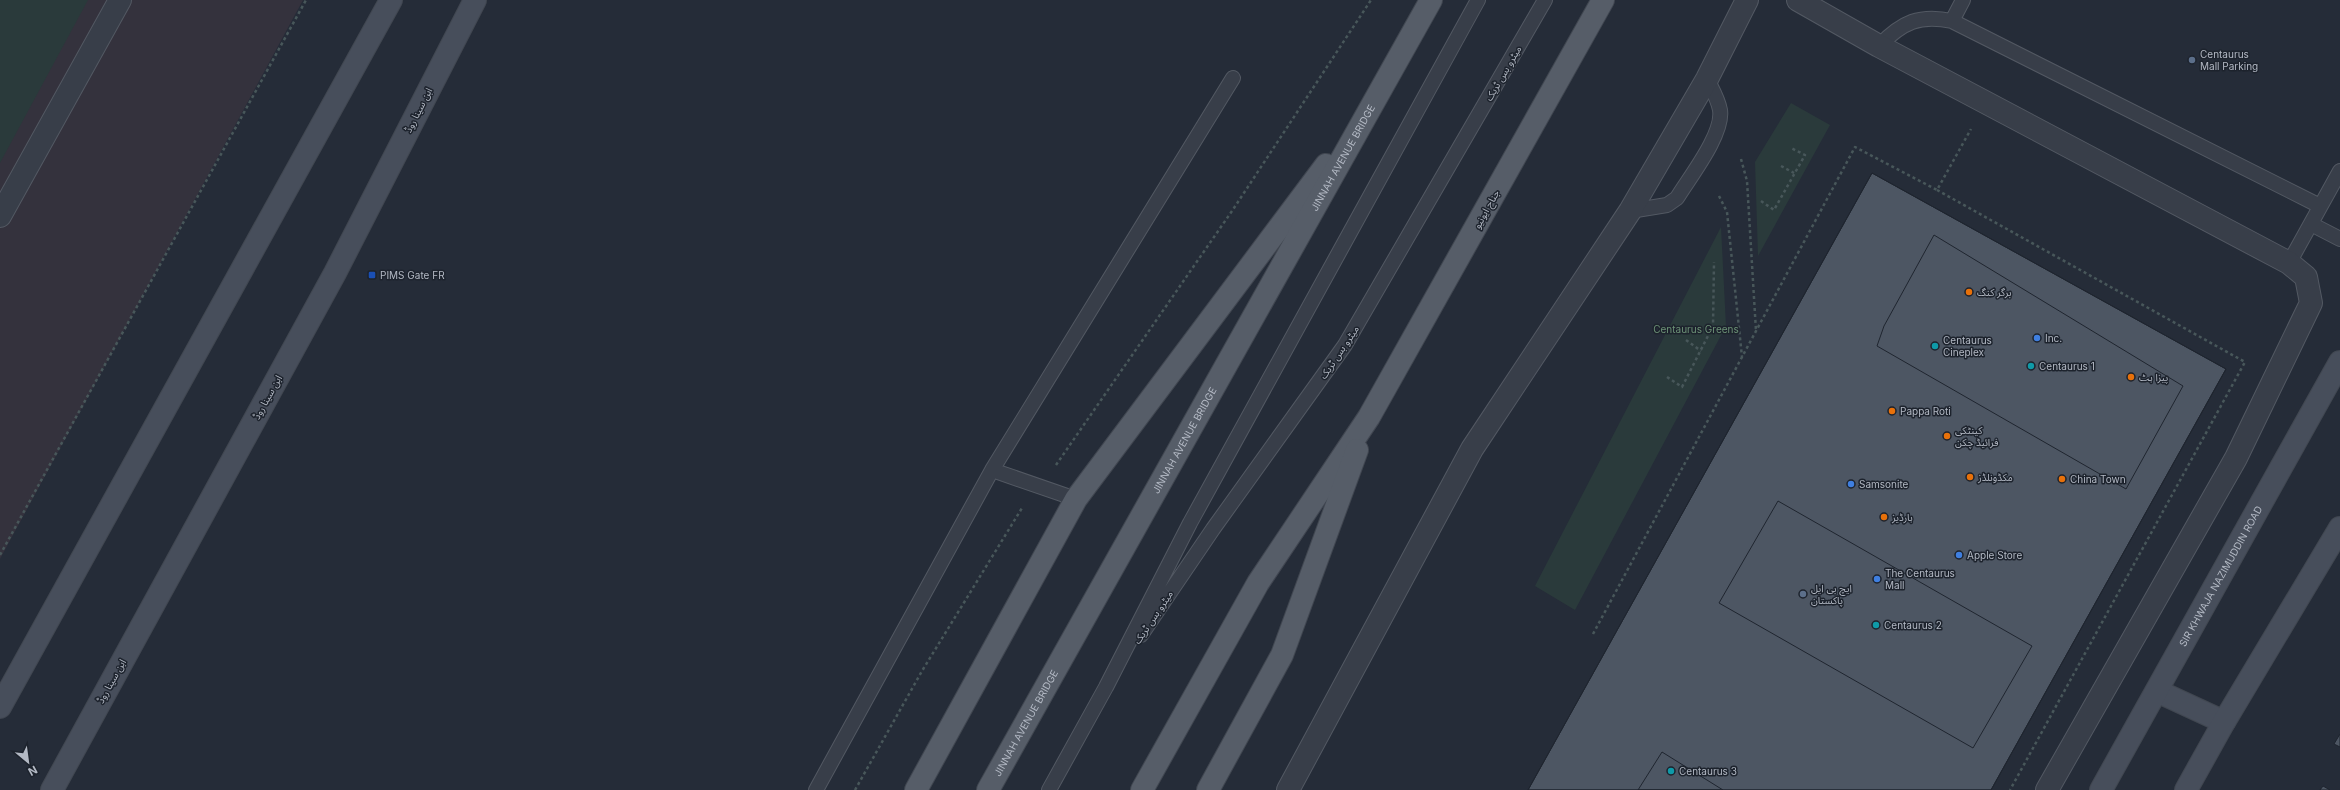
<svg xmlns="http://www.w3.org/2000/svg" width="2340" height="790" font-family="Inter,'Noto Sans Arabic',sans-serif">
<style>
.medical{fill:#34323d}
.green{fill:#2a3a3b}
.building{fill:#4d5663;stroke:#1f252f}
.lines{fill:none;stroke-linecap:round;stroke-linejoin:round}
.lane-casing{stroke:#535963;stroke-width:16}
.street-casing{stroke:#535963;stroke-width:24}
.secondary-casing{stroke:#414751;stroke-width:24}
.primary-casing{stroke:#414751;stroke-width:24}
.path{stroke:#48575a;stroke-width:2.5;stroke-dasharray:3 3;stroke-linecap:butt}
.lane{stroke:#383e49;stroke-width:14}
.street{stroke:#383e49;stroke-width:22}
.secondary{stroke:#474e5b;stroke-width:22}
.primary{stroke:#565d68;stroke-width:22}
.service-dot{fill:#5c6f8a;stroke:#1d232d;stroke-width:1.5}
.transit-dot{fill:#1a4fb4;stroke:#1d232d;stroke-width:1.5}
.food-dot{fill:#e8710a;stroke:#1d232d;stroke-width:1.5}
.shop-dot{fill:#3f7fe0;stroke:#1d232d;stroke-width:1.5}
.culture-dot{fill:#0f9aa8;stroke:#1d232d;stroke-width:1.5}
.labels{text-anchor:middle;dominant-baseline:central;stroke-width:3;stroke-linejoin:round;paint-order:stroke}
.poi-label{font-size:10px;fill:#b3b9c4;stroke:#1d232d;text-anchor:start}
.street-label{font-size:10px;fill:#b3b9c4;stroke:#1d232d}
.park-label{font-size:10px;fill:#6d9277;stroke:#1d232d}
</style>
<rect width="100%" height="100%" fill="#252c38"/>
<path class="medical" d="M0 0H303L0 559Z"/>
<path class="green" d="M0 0H88L0 163Z
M1791 103 1830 125 1758 256 1755 162Z
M1721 227 1726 326 1575 610 1535 586Z"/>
<path class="building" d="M1872 173 2226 369 1991 790H1528Z
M1872 173 2226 369 1991 790H1528Z
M1934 235 2183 386 2126 489 1877 346 1884 326Z
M1778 501 2032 646 1973 748 1719 603Z
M2340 734V747L2334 744Z
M1662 752 1723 790H1638Z
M2323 786 2330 790H2320Z"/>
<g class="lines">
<g class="lane-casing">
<path id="lane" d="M1952 21 1963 0
M1879 46C1902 22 1920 14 1952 21L2320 206
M1630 211 1667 205 1677 198C1689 178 1724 134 1720 110 1718 99 1712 89 1707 79
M2311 224 2340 239
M2289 263 2340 171
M992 470 1076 499
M1141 635 1213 529 1345 345 1545 0
M816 790 992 470 1233 78
M1049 790 1106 687 1190 523 1478 0"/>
</g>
<g class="street-casing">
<path id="street" d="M1798 0 1879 46 2289 263 2306 277 2311 303 2236 458 2047 790
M0 216 120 0
M1288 790 1472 449 1630 211 1707 79 1747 0"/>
</g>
<g class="secondary-casing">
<g id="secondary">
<path d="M2157 691 2224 722"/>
<path d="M0 707 391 0"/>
<path d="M52 790 335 273 475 0"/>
<path id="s1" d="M2101 790 2340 362"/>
<path d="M2186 790 2224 722 2340 528"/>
</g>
</g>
<g class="primary-casing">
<g id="primary">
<path d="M916 790 1076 499 1326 165"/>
<path id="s2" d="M988 790 1431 0"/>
<path d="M1142 790 1258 583 1369 417 1603 0"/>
<path d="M1208 790 1282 655 1357 450"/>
</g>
</g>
<path class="path" d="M1741 159 1747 181 1756 331
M1781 166 1794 173
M1937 190 2245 362 2010 790
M1719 196 1727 212 1742 357
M1761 201 1774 210 1805 155 1791 148
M1686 340 1701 351
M1667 377 1682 387 1713 326 1714 262
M1056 465 1232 211 1371 0
M0 555 306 0
M1593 634 1855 147 1937 190 1971 129
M855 790 922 671 1022 508"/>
<use href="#lane" class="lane"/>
<use href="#street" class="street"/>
<use href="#secondary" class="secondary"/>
<use href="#primary" class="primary"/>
</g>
<g class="service-dot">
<circle cx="2192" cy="60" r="4"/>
<circle cx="1803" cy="594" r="4"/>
</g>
<rect class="transit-dot" x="368" y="271" width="8" height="8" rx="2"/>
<g class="food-dot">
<circle cx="1969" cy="292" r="4"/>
<circle cx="2131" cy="377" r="4"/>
<circle cx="1892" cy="411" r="4"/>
<circle cx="1947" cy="436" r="4"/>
<circle cx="1970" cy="477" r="4"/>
<circle cx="2062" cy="479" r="4"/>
<circle cx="1884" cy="517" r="4"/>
</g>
<g class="shop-dot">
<circle cx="2037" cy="338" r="4"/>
<circle cx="1851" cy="484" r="4"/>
<circle cx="1959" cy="555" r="4"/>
<circle cx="1877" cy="579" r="4"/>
</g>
<g class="culture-dot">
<circle cx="1935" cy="346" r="4"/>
<circle cx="2031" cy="366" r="4"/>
<circle cx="1876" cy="625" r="4"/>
<circle cx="1671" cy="771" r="4"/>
</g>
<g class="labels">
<g class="poi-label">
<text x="2200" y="54">Centaurus<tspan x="2200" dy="12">Mall Parking</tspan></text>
<text x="380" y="275">PIMS Gate FR</text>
<text x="1977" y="292">برگر کنگ</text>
<text x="2045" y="338">Inc.</text>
<text x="1943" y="340">Centaurus<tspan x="1943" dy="12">Cineplex</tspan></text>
<text x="2039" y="366">Centaurus 1</text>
<text x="2139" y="377">پیزا ہٹ</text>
<text x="1900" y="411">Pappa Roti</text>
<text x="1955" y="430">کینٹکی<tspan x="1955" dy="12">فرائیڈ چکن</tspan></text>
<text x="1978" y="477">مکڈونلڈز</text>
<text x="2070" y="479">China Town</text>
<text x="1859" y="484">Samsonite</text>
<text x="1892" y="517">ہارڈیز</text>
<text x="1967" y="555">Apple Store</text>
<text x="1885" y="573">The Centaurus<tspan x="1885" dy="12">Mall</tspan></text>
<text x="1811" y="588">ایچ بی ایل<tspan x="1811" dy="12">پاکستان</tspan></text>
<text x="1884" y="625">Centaurus 2</text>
<text x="1679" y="771">Centaurus 3</text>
</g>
<g class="street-label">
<text transform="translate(1503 73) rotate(-60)">میٹرو بس ٹریک</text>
<text transform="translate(418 110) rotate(-63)">ابن سینا روڈ</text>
<text stroke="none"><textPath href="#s2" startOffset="725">JINNAH AVENUE BRIDGE</textPath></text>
<text transform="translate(1486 209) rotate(-61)">جناح ایونیو</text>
<text transform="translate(1339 352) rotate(-56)">میٹرو بس ٹریک</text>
<text transform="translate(267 397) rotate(-61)">ابن سینا روڈ</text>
<text stroke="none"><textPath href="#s2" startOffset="401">JINNAH AVENUE BRIDGE</textPath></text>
<text stroke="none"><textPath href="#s1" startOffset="245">SIR KHWAJA NAZIMUDDIN ROAD</textPath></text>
<text transform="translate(1153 617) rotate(-56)">میٹرو بس ٹریک</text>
<text transform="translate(111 681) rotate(-61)">ابن سینا روڈ</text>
<text stroke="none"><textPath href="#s2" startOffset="77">JINNAH AVENUE BRIDGE</textPath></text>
</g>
<g class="park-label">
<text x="1696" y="329">Centaurus Greens</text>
</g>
</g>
<g transform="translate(28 762) rotate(151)" stroke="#1d232d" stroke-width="3" paint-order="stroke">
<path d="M0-3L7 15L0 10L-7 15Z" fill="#b3b9c4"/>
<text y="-6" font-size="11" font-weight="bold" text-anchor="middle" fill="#b3b9c4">N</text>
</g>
</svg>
